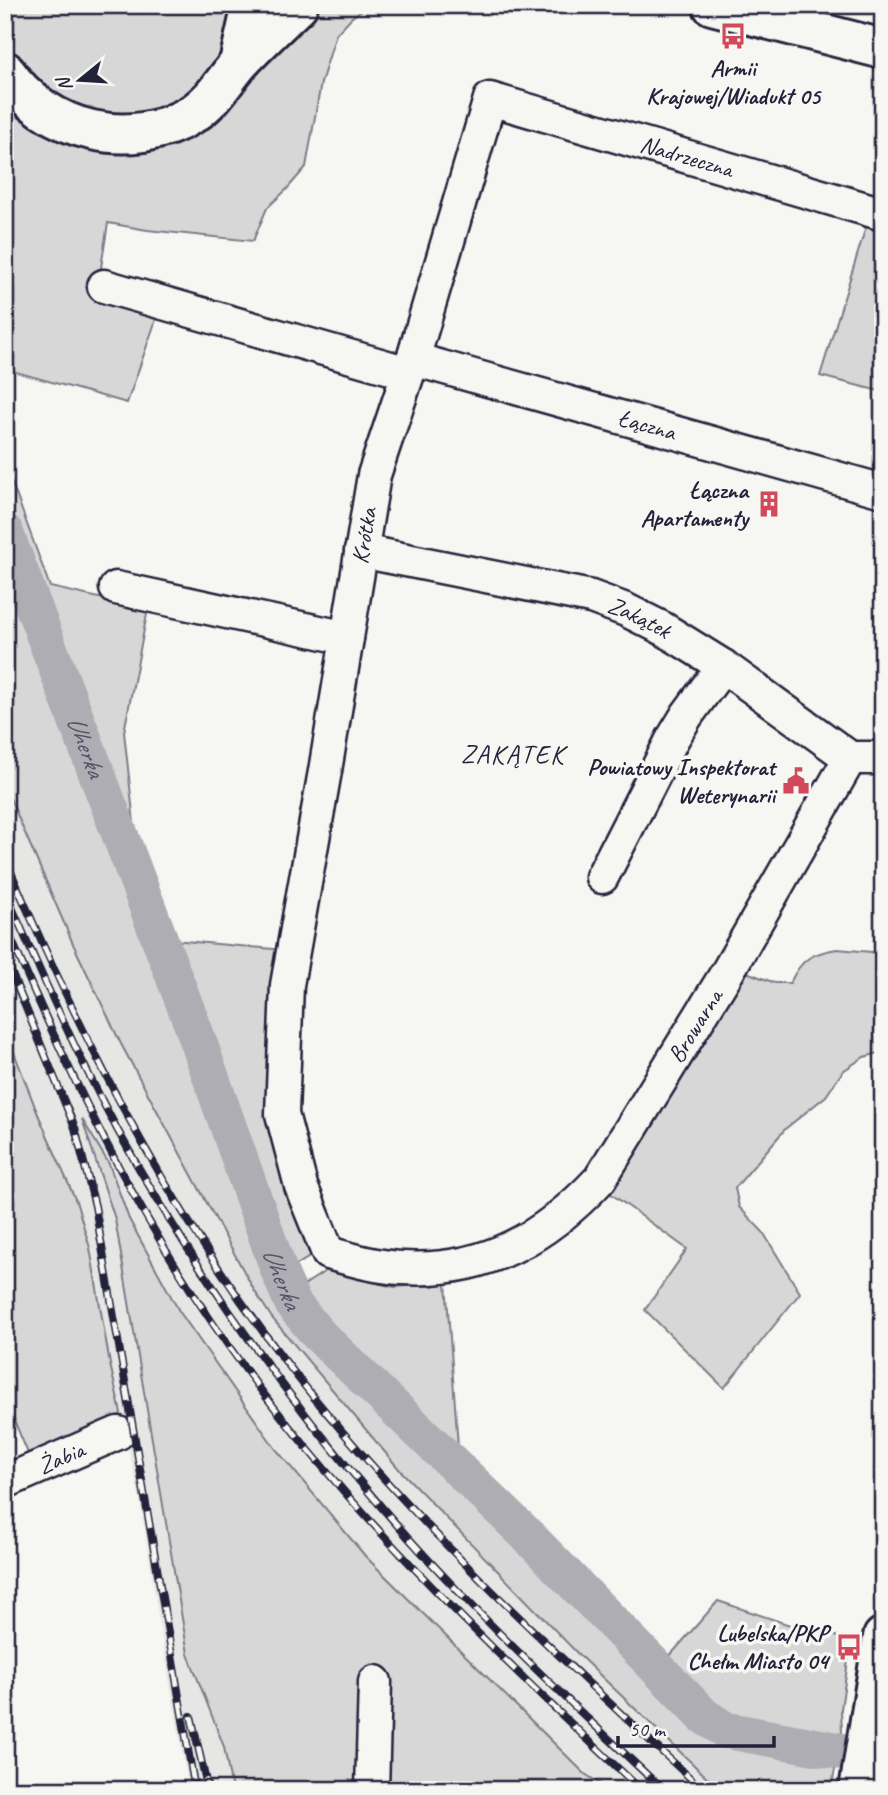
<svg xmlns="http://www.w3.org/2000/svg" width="888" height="1795" font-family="Caveat,sans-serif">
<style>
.built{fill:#e6e6e4}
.green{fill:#d7d7d7;stroke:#7c7c89;stroke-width:2}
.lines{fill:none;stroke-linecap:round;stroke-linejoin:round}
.river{stroke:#adadb3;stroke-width:37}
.minor-casing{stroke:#22223b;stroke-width:37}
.major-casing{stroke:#22223b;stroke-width:44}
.minor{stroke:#f6f6f2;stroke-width:32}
.major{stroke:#f6f6f2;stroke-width:38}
.rail-casing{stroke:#22223b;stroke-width:8}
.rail{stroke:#f6f6f2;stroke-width:5;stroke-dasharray:16;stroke-linecap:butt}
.labels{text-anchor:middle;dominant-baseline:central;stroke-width:7;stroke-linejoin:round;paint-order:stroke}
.poi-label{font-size:24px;font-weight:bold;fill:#22223b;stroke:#f6f6f2;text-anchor:end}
.street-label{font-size:24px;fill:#22223b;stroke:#f6f6f2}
.water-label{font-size:26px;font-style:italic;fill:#535365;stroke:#f6f6f2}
.neighbourhood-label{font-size:26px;letter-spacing:2px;fill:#22223b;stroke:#f6f6f2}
</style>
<rect width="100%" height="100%" fill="#f6f6f2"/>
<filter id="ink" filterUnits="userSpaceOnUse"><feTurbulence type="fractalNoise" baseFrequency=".0143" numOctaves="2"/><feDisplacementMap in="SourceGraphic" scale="14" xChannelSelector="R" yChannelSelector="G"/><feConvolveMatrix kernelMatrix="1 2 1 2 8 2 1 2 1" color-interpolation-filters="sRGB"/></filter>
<g filter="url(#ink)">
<path class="built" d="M5 787 74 946 121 1044 210 1209 399 1469 581 1657 722 1790H610L585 1774 366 1557 275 1448 179 1311 129 1219 109 1164 84 1124 115 1219 188 1653 224 1747 232 1790H189L161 1634 140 1500 110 1364 90 1248 76 1201 37 1112 5 1029Z"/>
<path class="green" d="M5 5H241L232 42 203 88 151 115 82 114 17 67 6 32Z
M317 5H368L351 18 336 34 321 83 306 167 287 189 267 208 253 241 147 230 108 223 97 293 159 311 127 403 5 369V99L70 141 251 78Z
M868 220 883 225V392L820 376Z
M5 464 50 587 148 609 124 732 136 841 173 940 284 950 277 1040 321 1250 295 1266 304 1285 330 1268 356 1278 394 1287 446 1283 458 1446 667 1659 718 1601 802 1629 845 1638 842 1652 849 1654 841 1709 842 1733 831 1790 719 1789 581 1657 399 1469 272 1318 254 1290 121 1044 74 946 5 787Z
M837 949 883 953V1052L864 1057 843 1071 826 1096 785 1129 735 1188 739 1207 763 1232 800 1293 724 1388 645 1310 687 1249 603 1188 739 969 775 983H790C801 959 812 953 837 949Z
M5 1029 37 1112 76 1201 90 1248 110 1364 121 1413 107 1431 32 1463 5 1399Z
M82 1119 109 1164 129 1219 179 1311 275 1448 366 1557 585 1774 610 1790H232L224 1747 188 1654 115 1219Z"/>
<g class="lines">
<path class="river" id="s1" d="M5 532 195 1032 279 1271 293 1304 319 1335 525 1533 704 1716 725 1730 883 1759"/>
<g class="minor-casing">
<g id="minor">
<path d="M104 286 408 373"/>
<path id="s2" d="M413 359 883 491"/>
<path id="s3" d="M361 551 591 597 626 610 662 628 723 666 850 758H883"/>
<path d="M116 588 347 638"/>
<path id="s4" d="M850 758 728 971 600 1179C546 1237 485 1273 402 1268 377 1267 353 1260 328 1253L301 1186 282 1114 287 985 325 771 374 475 413 359 490 99 883 214"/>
<path d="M602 877 673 738 687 715 723 666"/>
<path id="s5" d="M5 1482 118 1433"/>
<path d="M372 1790 375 1682"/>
</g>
</g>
<g class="major-casing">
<path id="major" d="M712 5 883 49
M239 63 252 5
M5 71C46 132 131 153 194 113 215 99 225 79 241 61 259 42 279 23 298 5
M859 1790 883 1637"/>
</g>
<use href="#minor" class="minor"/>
<use href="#major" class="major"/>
<g class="rail-casing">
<path id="rail" d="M5 858C87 1052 182 1237 316 1400 432 1542 569 1665 703 1790
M5 891C40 972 76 1053 118 1131 192 1266 283 1394 384 1510 470 1610 567 1699 663 1790
M5 924C64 1063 128 1200 214 1325 333 1500 488 1645 641 1790
M5 957 75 1128 95 1206 195 1790
M191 1716 208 1790"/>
</g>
<use href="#rail" class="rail"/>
</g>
</g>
<defs>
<g id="bus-bare" transform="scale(2.1)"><path d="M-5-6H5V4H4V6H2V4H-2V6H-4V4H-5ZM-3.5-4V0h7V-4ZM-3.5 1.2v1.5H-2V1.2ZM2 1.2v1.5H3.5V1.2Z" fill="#d1495b" stroke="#f6f6f2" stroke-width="2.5" paint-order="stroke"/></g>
<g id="building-bare" transform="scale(2.1)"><path d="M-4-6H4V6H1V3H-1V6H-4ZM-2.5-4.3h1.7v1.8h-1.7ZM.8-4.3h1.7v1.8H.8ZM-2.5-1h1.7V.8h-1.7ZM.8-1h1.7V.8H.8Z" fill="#d1495b" stroke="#f6f6f2" stroke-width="2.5" paint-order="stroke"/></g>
<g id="civic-bare" transform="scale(2.1)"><path d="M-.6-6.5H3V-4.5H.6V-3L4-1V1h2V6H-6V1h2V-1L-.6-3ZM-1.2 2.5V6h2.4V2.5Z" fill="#d1495b" stroke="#f6f6f2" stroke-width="2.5" paint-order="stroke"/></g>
</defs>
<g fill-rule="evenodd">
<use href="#bus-bare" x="733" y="36"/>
<use href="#building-bare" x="769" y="504"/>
<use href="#civic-bare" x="796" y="781"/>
<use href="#bus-bare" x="849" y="1647"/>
</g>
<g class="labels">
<g class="poi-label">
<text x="733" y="68" text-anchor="middle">Armii<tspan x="733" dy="28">Krajowej/Wiadukt 05</tspan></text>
<text x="748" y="490">Łączna<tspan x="748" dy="28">Apartamenty</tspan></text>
<text x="775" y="767">Powiatowy Inspektorat<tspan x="775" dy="28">Weterynarii</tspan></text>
<text x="828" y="1633">Lubelska/PKP<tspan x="828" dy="28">Chełm Miasto 04</tspan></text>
</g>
<g class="street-label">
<text stroke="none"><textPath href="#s4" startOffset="2182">Nadrzeczna</textPath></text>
<text stroke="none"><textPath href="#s2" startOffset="243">Łączna</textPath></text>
<text stroke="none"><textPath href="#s4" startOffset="1522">Krótka</textPath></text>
<text stroke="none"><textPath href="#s3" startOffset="287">Zakątek</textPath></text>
<text transform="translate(695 1026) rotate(-58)">Browarna</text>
<text stroke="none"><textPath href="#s5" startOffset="61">Żabia</textPath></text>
</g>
<g class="water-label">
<text stroke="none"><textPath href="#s1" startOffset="229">Uherka</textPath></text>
<text stroke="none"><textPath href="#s1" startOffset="796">Uherka</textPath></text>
</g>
<g class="neighbourhood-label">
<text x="513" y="754">ZAKĄTEK</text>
</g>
</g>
<rect width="888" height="1795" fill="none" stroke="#f6f6f2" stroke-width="28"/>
<rect x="14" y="14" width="860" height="1767" fill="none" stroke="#22223b" stroke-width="2.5" filter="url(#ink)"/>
<g transform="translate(80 80) rotate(252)" stroke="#f6f6f2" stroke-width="5" paint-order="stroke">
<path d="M0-5L12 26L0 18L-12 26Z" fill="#22223b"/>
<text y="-10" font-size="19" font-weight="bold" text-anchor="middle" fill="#22223b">N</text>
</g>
<path d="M618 1736v10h156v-10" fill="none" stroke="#22223b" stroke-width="3.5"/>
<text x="629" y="1736" font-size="21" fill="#22223b" stroke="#f6f6f2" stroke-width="5" paint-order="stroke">50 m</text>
</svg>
